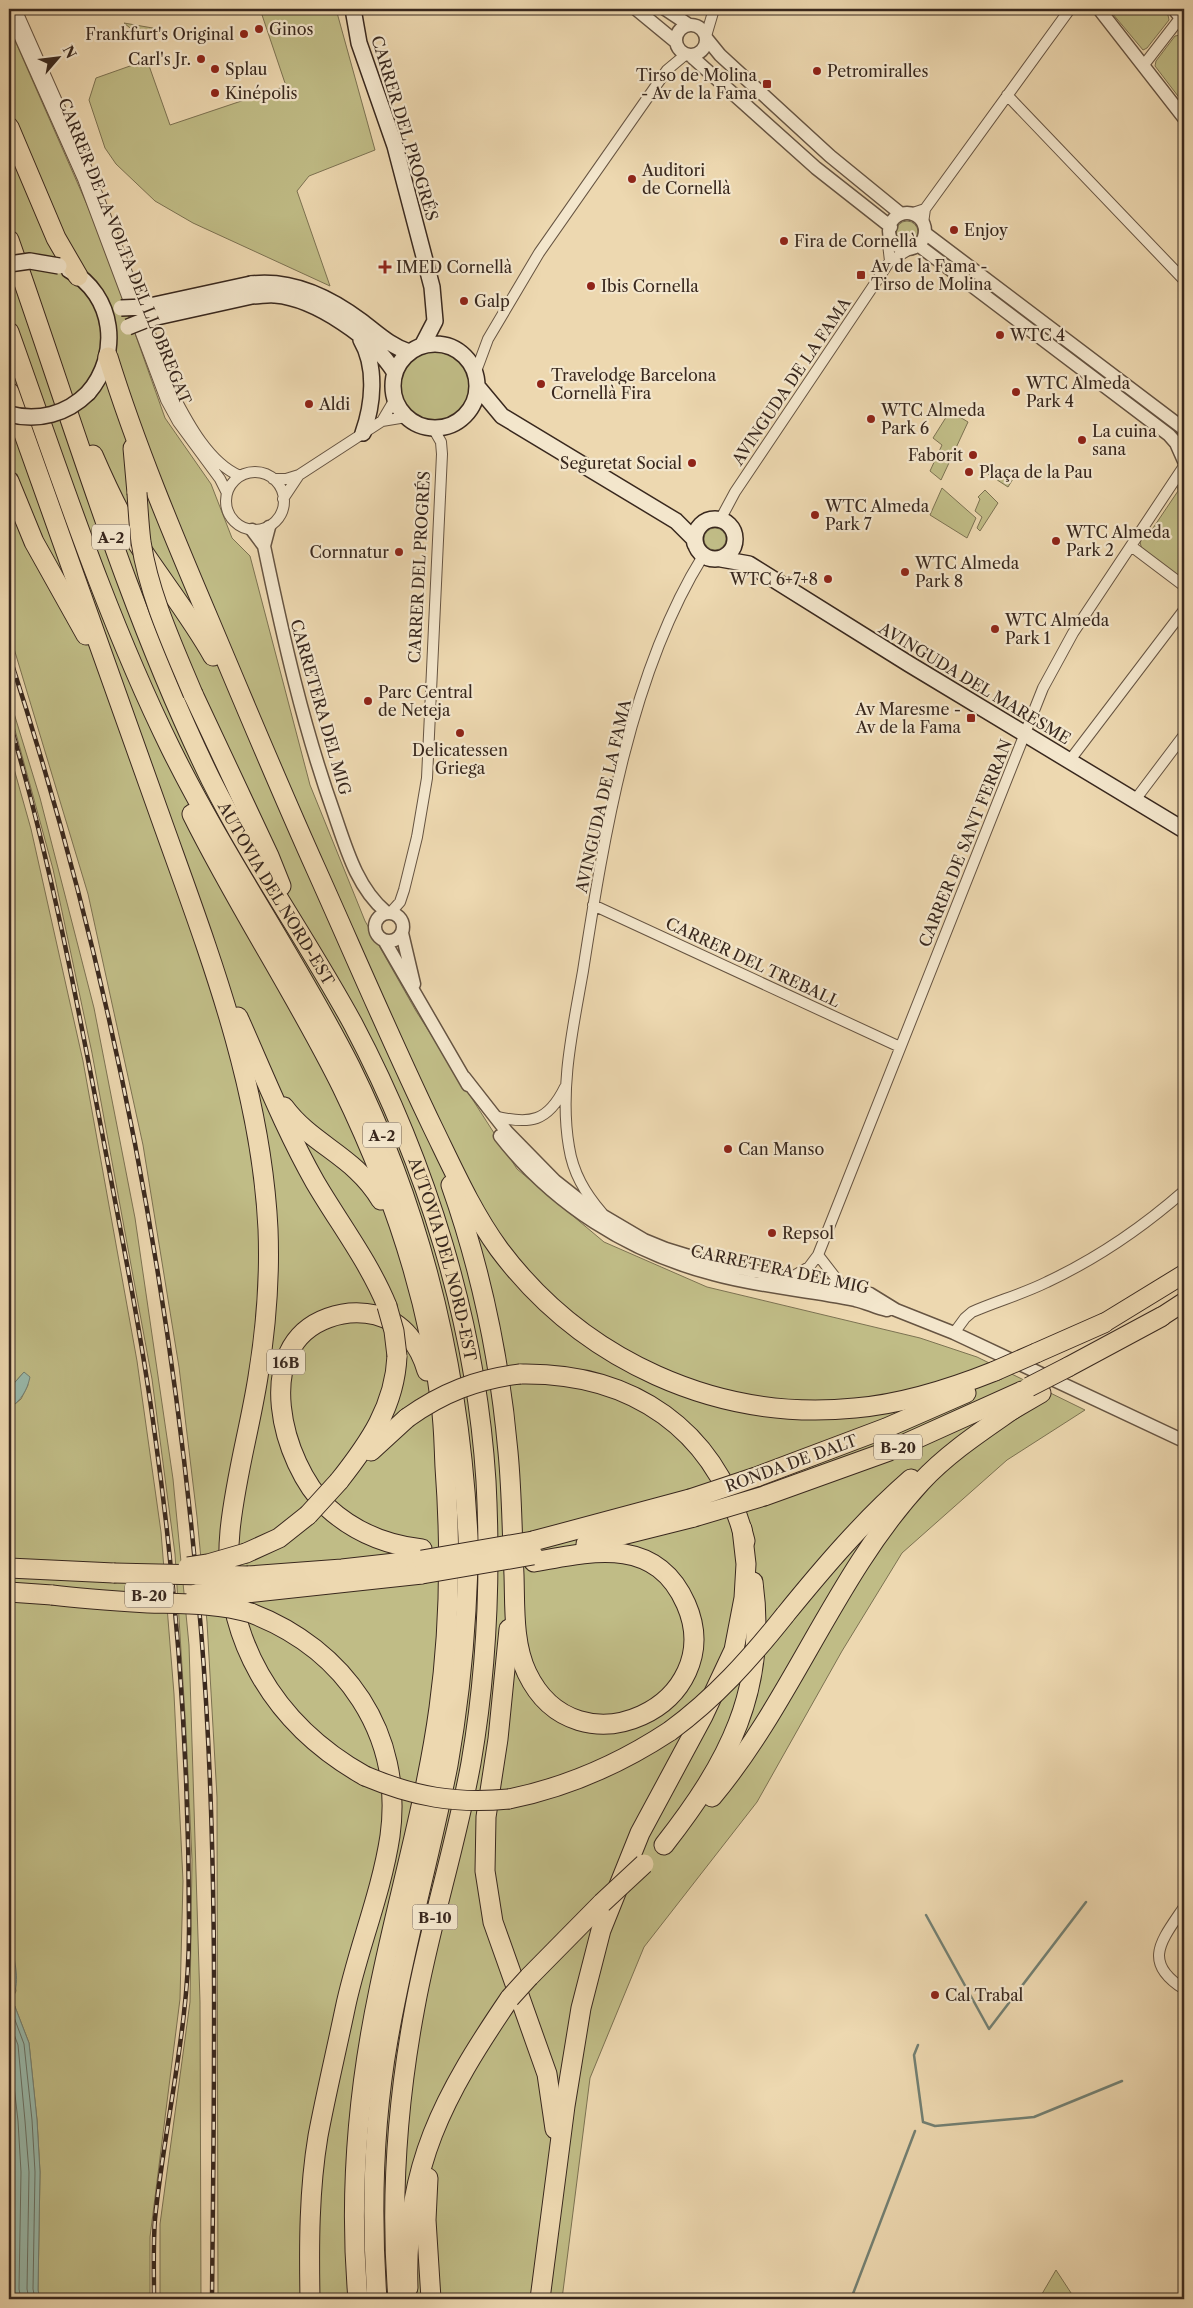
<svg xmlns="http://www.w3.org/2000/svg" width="1193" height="2308" font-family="'Libre Caslon Text',serif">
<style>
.green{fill:#c0bc86;stroke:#7c7252}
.water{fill:#99baac;stroke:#738073}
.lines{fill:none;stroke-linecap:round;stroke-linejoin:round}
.shore{stroke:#697165;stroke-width:1}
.stream{stroke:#738073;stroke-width:2.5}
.minor-casing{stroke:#665442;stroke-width:12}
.tertiary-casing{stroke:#665442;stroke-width:15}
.secondary-casing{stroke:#39281e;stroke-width:18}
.trunk-casing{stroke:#39281e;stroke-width:20}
.motorway-casing{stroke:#39281e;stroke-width:21}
.minor{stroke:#f3e6cc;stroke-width:10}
.tertiary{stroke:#f3e6cc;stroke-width:12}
.secondary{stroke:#f3e6cc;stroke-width:15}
.trunk{stroke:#edd8b0;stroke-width:18}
.motorway{stroke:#edd8b0;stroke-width:19}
.rail-casing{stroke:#39281e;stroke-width:4.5}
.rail{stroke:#f3e6cc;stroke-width:2.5;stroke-dasharray:8;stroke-linecap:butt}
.secondary-bridge-casing{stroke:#39281e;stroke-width:18;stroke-linecap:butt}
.motorway-bridge-casing{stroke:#39281e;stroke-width:21;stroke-linecap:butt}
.secondary-bridge{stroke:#f3e6cc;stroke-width:15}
.motorway-bridge{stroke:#edd8b0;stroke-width:19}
.poi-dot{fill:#8f2418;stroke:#f3e6cc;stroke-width:2}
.labels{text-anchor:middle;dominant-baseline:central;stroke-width:4.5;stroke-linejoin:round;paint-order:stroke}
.shield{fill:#f3e6cc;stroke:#716152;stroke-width:1}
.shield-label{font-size:15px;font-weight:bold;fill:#39281e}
.poi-label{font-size:16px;fill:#39281e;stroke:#f3e6cc;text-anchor:start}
.street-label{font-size:16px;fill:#39281e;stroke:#f3e6cc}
</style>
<rect width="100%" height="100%" fill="#edd8b0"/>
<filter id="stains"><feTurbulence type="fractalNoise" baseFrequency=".004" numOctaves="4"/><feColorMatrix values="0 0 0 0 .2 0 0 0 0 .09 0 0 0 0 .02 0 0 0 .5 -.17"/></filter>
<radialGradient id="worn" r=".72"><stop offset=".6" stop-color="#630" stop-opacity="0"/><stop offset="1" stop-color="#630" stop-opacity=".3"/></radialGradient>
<path class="green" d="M260 9H336L375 150 309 176 297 191 330 286 193 223 155 201 116 164 105 148 89 100 96 78 147 60 170 125 286 86Z
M1117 9H1158L1168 15 1169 20 1147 48 1143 50 1112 13Z
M124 23 164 30 141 37Z
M9 27 99 232 165 418 211 484 232 538 250 556 310 785 365 921 416 1011 517 1169 604 1242 707 1287 920 1338 977 1357 1085 1410 1007 1460 902 1553 842 1651 757 1802 644 1947 590 2078 562 2299H218L217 1797 207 1622 197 1517 179 1367 143 1145 88 894 9 632Z
M1180 35 1184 38V104L1155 66 1156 61 1175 36Z
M896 232a11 11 0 1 1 22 0a11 11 0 1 1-22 0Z
M400 387a35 35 0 1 1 70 0a35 35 0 1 1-70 0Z
M950 411 968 422 941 480 930 471 942 445 933 438Z
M1009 468 1016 474 1008 487 988 474Z
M1184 474V581L1142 550 1140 542 1142 538 1147 537 1178 491 1177 485Z
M942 488 976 518 967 538 930 515Z
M985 490 998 503 980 531 977 528 982 517 975 511 980 499 978 497Z
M704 539a11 11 0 1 1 22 0a11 11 0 1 1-22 0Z
M9 697 40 798 94 1008 135 1218 173 1479 189 1645 200 2002 201 2299H160V2224L190 2002 192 1860 186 1731 175 1554 152 1379 92 1053 53 869 9 708Z
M9 751 31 829 83 1061 137 1361 161 1532 174 1694 183 1881 180 1999 150 2237V2299H40L38 2290 40 2172 37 2120 29 2043 12 1999 16 1991 9 1937V1409L21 1399 28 1385 24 1372 9 1389Z
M1056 2270 1075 2299H1039Z"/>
<path class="water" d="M24 1372 30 1377C27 1391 21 1400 9 1409V1389Z
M9 1937C13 1957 22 1979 12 1999L29 2043 37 2120 40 2172 38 2290 40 2299H9Z"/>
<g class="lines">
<path class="shore" d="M9 2004 24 2044 32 2120 35 2172 33 2289 35 2299
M9 2021 18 2045 25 2121 29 2172 27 2289 29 2299
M9 2042 18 2121 21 2172 19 2289 21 2299"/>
<path class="stream" d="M926 1915 989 2029 1086 1902
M918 2045 914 2055 923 2122 935 2126 1034 2117 1122 2081
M851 2299 915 2131"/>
<g class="minor-casing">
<path id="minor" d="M16 9 91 178 173 394C188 423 209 463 240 476
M9 13 83 179 166 400 178 422 220 479 227 493
M706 36 714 9
M1143 66 1184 13
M1007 95 1184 280
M910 214 925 209
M923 223 925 209 1070 9
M890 261 888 244 890 237
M475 374 488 339 539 253 667 70 685 55
M395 399 382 421 406 417
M226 501a29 29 0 1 1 58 0a29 29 0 1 1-58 0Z
M273 479H286L299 475 382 421
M283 499 299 475
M720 520 735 492 890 261 910 249
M1131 546 1184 586
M1070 760 1184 610
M1135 800 1184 735
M593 905 900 1047
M391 912 400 902 404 890 417 837 427 778 442 454 441 442 433 428
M494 1116C530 1125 548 1122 565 1087
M602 1213C585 1193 573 1173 569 1147 559 1089 573 1028 583 971 604 836 630 673 703 556
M818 1255 845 1290
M790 1278 809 1267 818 1255 1043 688 1073 633 1184 466
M954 1333 965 1318 972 1312C997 1301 1023 1294 1047 1282 1098 1258 1143 1227 1184 1191
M1184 1907C1162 1940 1141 1962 1184 1989"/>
</g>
<g class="tertiary-casing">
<path id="tertiary" d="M636 9 676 42
M665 9 689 25
M1099 9 1184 118
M1174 9 1184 22
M676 40a15 15 0 1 1 30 0a15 15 0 1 1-30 0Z
M707 39 720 55 830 156 901 214
M691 56 816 168 891 227
M889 231a18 18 0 1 1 36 0a18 18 0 1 1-36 0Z
M925 233 1184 429
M918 245 1169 435 1176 443 1184 461
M252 530 264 546C283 637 303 726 334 813 346 848 357 888 386 912
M264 546 269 527
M375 927a14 14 0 1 1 28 0a14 14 0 1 1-28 0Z
M402 933 414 984
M384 940 468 1085
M464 1077 507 1132 555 1181 588 1207 644 1240 666 1249 705 1261 870 1294 896 1310 954 1333 1184 1441
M500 1136C553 1204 628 1252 713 1274 759 1287 808 1290 855 1300 866 1302 876 1308 887 1310"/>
</g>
<g class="secondary-casing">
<path id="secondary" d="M353 9 359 43 395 146 432 287 435 321 422 346
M69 270C115 295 121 355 88 393
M251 284C292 279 329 297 361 321 377 333 390 346 409 352
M252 296C260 296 268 294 275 295 315 298 375 339 395 373
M361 340C377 367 373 405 363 433
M393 386a42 42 0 1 1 84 0a42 42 0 1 1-84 0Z
M477 386 502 416 676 521 694 539 695 544
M695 539a20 20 0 1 1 40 0a20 20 0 1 1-40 0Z
M721 559 749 564 909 664 1184 830"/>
</g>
<g class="trunk-casing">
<path id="trunk" d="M1161 1317 1184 1302
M1104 1323 1184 1274"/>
</g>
<g class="motorway-casing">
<g id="motorway">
<path d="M9 127 56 238 78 276"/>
<path id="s1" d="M9 240C73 421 126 606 211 780 253 864 308 941 353 1024 427 1164 476 1323 486 1481 491 1576 487 1670 471 1763 456 1845 430 1925 415 2007 397 2103 390 2201 398 2299"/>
<path d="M9 332C59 472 105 615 171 749 225 858 295 958 350 1066 423 1214 460 1373 468 1537 469 1561 467 1586 466 1610 463 1662 457 1714 448 1765 430 1857 404 1947 388 2040 373 2125 371 2213 377 2299"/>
<path d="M108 357C136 447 173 535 210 622 245 705 279 787 316 869 355 956 392 1043 433 1128 453 1169 472 1212 499 1249 582 1360 717 1422 855 1408 903 1404 950 1389 995 1371"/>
<path d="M9 392C59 533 109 673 159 813 207 948 261 1084 268 1229 270 1279 266 1328 258 1377 250 1428 235 1479 230 1531 220 1637 274 1725 365 1776"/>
<path d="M133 448 137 493"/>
<path d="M93 455C106 485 120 516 138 544 163 582 191 617 213 656"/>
<path d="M9 481 34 542 86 635"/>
<path d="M193 694 269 856 281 886"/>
<path d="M192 814C238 907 296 994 342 1087 390 1186 428 1296 441 1405 444 1426 444 1447 445 1467 451 1548 450 1628 439 1708 426 1803 398 1896 379 1990 358 2090 349 2197 358 2299"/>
<path d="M238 1017C263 1073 285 1129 315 1182 339 1223 369 1262 387 1306"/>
<path d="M284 1107C313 1146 354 1155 381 1200"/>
<path d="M451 1185C481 1270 500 1362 508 1452 512 1493 512 1534 514 1575 515 1607 513 1644 527 1673 577 1778 730 1704 686 1604 656 1536 593 1551 534 1562"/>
<path d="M1036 1353 1104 1323"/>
<path d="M1068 1367 1161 1317"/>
<path d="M520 1374C632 1372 717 1429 745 1541"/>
<path d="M1010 1411 1041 1393"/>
<path d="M371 1451 407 1418"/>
<path d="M756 1477 886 1428 966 1393"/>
<path d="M339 1481C369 1443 395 1406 397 1356"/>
<path d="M764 1496 889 1451 1022 1391"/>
<path d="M533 1541 690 1499"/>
<path d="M586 1544 694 1517"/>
<path d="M422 1549C386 1545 354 1532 327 1507 282 1464 250 1346 328 1318 344 1312 359 1311 376 1315 403 1322 420 1346 427 1371"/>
<path d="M246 1553 279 1538 308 1515"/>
<path d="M9 1568 114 1573"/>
<path d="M248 1576 342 1569 422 1560"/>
<path d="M9 1592 52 1595"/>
<path d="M247 1593 422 1574"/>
<path d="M251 1613C345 1649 404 1734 390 1836 381 1895 357 1951 345 2009 336 2052 326 2094 318 2136 309 2190 309 2245 310 2299"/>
<path d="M785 1615C824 1567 864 1520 911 1479"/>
<path d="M509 1629 498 1739 486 1817 485 1871 493 1922 547 2074 555 2129"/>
<path d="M712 1797C793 1700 835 1575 921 1482 950 1451 985 1429 1019 1405"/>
<path d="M509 1799C568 1787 620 1764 670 1731"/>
<path d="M664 1845C728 1763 768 1690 753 1582"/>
<path d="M529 1977 602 1903"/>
<path d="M428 2178 426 2220 431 2299"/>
<path d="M408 2288C404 2167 444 2095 510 1998"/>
<path d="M540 2299 565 2106 581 2008 601 1930 640 1833 703 1716 734 1650 744 1598 746 1564 742 1529"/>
</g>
</g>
<use href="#minor" class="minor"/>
<use href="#tertiary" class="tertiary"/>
<use href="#secondary" class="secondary"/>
<use href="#trunk" class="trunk"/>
<use href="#motorway" class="motorway"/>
<g class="rail-casing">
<path id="rail" d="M9 655C112 970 174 1300 201 1630 219 1852 214 2077 212 2299
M9 720C50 858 77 1001 104 1143 123 1243 143 1343 156 1443 178 1602 189 1764 189 1924 190 2024 165 2120 155 2219 153 2245 154 2273 154 2299"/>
</g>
<use href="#rail" class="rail"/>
<g class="secondary-bridge-casing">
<path id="secondary-bridge" d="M9 264 30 261 59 266
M121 308 145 307 251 284
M128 327 148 319 252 296
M9 414C38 422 67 414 88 393"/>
</g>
<g class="motorway-bridge-casing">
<path id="motorway-bridge" d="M137 493C138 509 139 526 141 542 149 595 173 646 193 694
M387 1306 394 1331 397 1356
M995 1371 1036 1353
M1029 1387 1068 1367
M407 1418C442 1393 477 1379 520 1374
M690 1499 756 1477
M308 1515 339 1481
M694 1517 764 1496
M422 1560 533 1541
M188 1567 208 1564 246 1553
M114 1573 248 1576
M422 1574 533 1555
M196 1594 247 1593
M52 1595C84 1599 116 1601 148 1603 183 1604 217 1603 251 1613
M670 1731C715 1698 750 1659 785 1615
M365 1776C415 1797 455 1804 509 1799
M602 1903 644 1864
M510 1998 529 1977"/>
</g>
<use href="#secondary-bridge" class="secondary-bridge"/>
<use href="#motorway-bridge" class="motorway-bridge"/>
</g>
<g class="poi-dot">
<circle cx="259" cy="29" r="5"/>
<circle cx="244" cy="34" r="5"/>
<circle cx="201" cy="59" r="5"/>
<circle cx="215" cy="69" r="5"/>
<circle cx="817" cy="71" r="5"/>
<rect x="762" y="79" width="10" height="10" rx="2.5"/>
<circle cx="215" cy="93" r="5"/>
<circle cx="632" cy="179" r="5"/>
<circle cx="954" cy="230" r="5"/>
<circle cx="784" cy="241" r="5"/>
<path d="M382.5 259.5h5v5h5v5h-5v5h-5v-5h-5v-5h5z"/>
<rect x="856" y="270" width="10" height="10" rx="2.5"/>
<circle cx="591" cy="286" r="5"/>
<circle cx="464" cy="301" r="5"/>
<circle cx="1000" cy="335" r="5"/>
<circle cx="541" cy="384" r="5"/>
<circle cx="1016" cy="392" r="5"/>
<circle cx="309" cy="404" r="5"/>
<circle cx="871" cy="419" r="5"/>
<circle cx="1082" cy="440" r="5"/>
<circle cx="973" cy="455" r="5"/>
<circle cx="692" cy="463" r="5"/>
<circle cx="969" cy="472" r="5"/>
<circle cx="815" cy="515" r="5"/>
<circle cx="1056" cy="541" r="5"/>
<circle cx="399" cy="552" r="5"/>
<circle cx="905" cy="572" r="5"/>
<circle cx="828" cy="579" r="5"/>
<circle cx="995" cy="629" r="5"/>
<circle cx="368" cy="701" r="5"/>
<rect x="966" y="713" width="10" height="10" rx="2.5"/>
<circle cx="460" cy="733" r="5"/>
<circle cx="728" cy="1149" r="5"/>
<circle cx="772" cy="1233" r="5"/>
<circle cx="935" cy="1995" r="5"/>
</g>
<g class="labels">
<g class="shield">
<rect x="92" y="524.5" width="38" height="25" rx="4"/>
<rect x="363" y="1122.5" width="38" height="25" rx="4"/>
<rect x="267" y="1349.5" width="38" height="25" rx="4"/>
<rect x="874" y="1434.5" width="48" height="25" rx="4"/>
<rect x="125" y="1582.5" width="48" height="25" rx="4"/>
<rect x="412.5" y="1904.5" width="45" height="25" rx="4"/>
</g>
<g class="shield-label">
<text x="111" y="537">A-2</text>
<text x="382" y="1135">A-2</text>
<text x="286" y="1362">16B</text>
<text x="898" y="1447">B-20</text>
<text x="149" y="1595">B-20</text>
<text x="435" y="1917">B-10</text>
</g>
<g class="poi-label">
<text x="269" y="29">Ginos</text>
<text x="234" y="34" text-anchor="end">Frankfurt's Original</text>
<text x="191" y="59" text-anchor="end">Carl's Jr.</text>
<text x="225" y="69">Splau</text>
<text x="827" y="71">Petromiralles</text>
<text x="757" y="75" text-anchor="end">Tirso de Molina<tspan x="757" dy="18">- Av de la Fama</tspan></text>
<text x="225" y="93">Kinépolis</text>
<text x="642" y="170">Auditori<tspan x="642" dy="18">de Cornellà</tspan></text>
<text x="964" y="230">Enjoy</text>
<text x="794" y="241">Fira de Cornellà</text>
<text x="871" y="266">Av de la Fama -<tspan x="871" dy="18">Tirso de Molina</tspan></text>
<text x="396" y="267">IMED Cornellà</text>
<text x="601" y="286">Ibis Cornella</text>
<text x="474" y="301">Galp</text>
<text x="1010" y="335">WTC 4</text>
<text x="551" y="375">Travelodge Barcelona<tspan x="551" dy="18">Cornellà Fira</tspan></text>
<text x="1026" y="383">WTC Almeda<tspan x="1026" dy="18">Park 4</tspan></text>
<text x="319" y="404">Aldi</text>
<text x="881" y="410">WTC Almeda<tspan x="881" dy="18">Park 6</tspan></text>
<text x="1092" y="431">La cuina<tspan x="1092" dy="18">sana</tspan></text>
<text x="963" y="455" text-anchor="end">Faborit</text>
<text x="682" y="463" text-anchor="end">Seguretat Social</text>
<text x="979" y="472">Plaça de la Pau</text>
<text x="825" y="506">WTC Almeda<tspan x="825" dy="18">Park 7</tspan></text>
<text x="1066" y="532">WTC Almeda<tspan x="1066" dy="18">Park 2</tspan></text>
<text x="389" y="552" text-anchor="end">Cornnatur</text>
<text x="915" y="563">WTC Almeda<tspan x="915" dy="18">Park 8</tspan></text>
<text x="818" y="579" text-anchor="end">WTC 6+7+8</text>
<text x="1005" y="620">WTC Almeda<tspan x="1005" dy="18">Park 1</tspan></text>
<text x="378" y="692">Parc Central<tspan x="378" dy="18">de Neteja</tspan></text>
<text x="961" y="709" text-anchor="end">Av Maresme -<tspan x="961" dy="18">Av de la Fama</tspan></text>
<text x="460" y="750" text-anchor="middle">Delicatessen<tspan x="460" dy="18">Griega</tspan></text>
<text x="738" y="1149">Can Manso</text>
<text x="782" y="1233">Repsol</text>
<text x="945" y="1995">Cal Trabal</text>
</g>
<g class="street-label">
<text transform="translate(405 128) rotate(73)">CARRER DEL PROGRÉS</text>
<text transform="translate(125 251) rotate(68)">CARRER DE LA VOLTA DEL LLOBREGAT</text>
<text transform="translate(791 381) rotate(-56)">AVINGUDA DE LA FAMA</text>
<text transform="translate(419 567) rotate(-87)">CARRER DEL PROGRÉS</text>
<text transform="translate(975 683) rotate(31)">AVINGUDA DEL MARESME</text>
<text transform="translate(321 707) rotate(74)">CARRETERA DEL MIG</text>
<text transform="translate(603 796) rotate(-77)">AVINGUDA DE LA FAMA</text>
<text transform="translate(965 843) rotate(-68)">CARRER DE SANT FERRAN</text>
<text stroke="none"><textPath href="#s1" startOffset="708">AUTOVIA DEL NORD-EST</textPath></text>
<text transform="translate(753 962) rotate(25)">CARRER DEL TREBALL</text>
<text stroke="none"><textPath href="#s1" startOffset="1112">AUTOVIA DEL NORD-EST</textPath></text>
<text transform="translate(780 1269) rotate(12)">CARRETERA DEL MIG</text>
<text transform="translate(791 1463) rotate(-20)">RONDA DE DALT</text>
</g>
</g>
<rect width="1193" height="2308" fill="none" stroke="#edd8b0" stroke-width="30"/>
<rect x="10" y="10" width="1173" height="2288" fill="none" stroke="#39281e" stroke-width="2.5"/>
<rect x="15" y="15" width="1163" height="2278" fill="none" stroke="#39281e"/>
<g transform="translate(58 58) rotate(62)" stroke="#f3e6cc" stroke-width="4" paint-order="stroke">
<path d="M0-4L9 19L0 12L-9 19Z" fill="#39281e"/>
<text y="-8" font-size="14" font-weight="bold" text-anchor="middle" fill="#39281e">N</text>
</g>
<rect width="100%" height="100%" filter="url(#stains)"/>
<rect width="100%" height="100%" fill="url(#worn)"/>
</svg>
